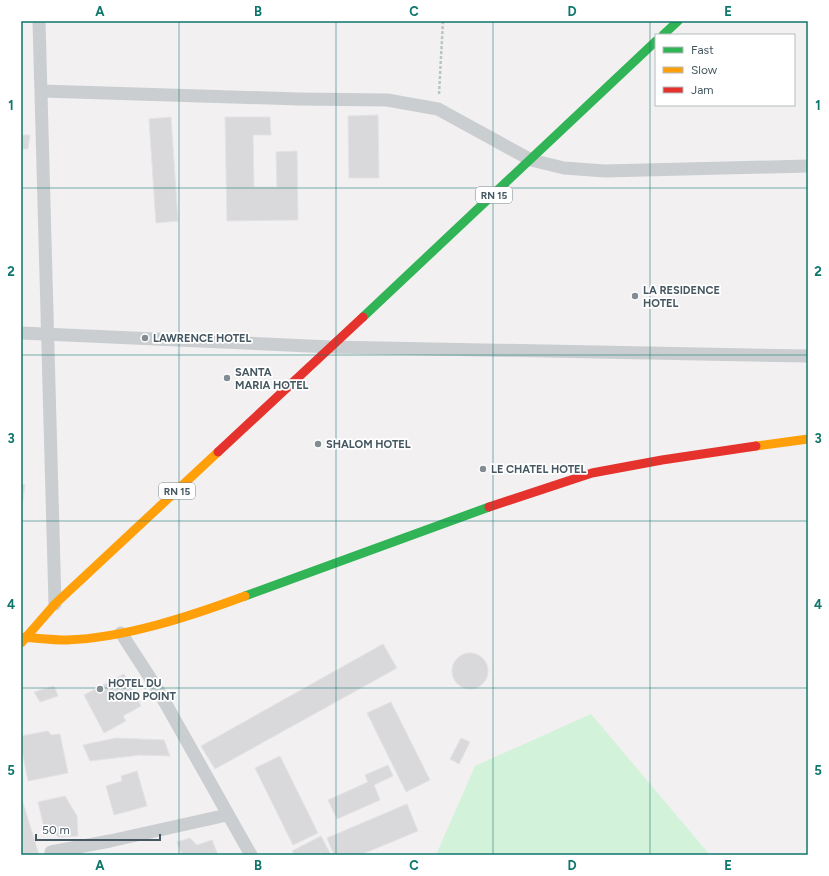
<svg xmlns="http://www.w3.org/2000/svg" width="829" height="876" font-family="Figtree,sans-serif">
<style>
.green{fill:#d3f2da}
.building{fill:#d9d9db;stroke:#e3e2e4}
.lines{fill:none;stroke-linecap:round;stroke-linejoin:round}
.path{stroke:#b7c6c0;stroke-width:2.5;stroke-dasharray:3 2;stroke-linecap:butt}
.street{stroke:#caced0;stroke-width:13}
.fast{stroke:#30b455;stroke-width:9}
.slow{stroke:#ff9f0a;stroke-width:9}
.jam{stroke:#e5322d;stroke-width:9}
.grid{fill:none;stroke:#0f766e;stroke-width:1;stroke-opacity:0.55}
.poi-dot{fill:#828d93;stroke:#fff;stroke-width:1.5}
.labels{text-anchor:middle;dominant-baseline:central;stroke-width:3.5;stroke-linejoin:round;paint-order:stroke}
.shield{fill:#fff;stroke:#7d8990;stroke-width:1}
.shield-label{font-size:10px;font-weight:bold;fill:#455760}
.poi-label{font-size:11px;font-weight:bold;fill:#455760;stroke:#fff;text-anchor:start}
.neatline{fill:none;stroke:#0f766e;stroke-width:1.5}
.grid-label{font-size:13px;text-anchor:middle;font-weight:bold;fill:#0f766e}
</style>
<rect width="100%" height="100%" fill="#f2f0f1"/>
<path class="green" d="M591 714 710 855H436L475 766Z"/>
<path class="building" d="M378 115 379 178H349L348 116Z
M171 117 178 221 156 223 149 119Z
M225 117H270L271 135H253L254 187H277L276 152 297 151 298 220 227 221Z
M21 135H30L28 149H21Z
M21 484 25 485 21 514Z
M383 644 397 668 215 769 201 746Z
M452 671a18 18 0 1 1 36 0a18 18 0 1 1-36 0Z
M124 674 141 706 123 716 126 721 104 733 84 695Z
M54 686 58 696 40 702 34 692Z
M391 702 430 780 406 792 367 713Z
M48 731 51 735 60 734 68 773 28 781 21 746V736Z
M116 738 164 740 170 756 140 755 90 761 83 745Z
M461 738 470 742 459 764 450 759Z
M280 756 318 833 293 845 255 768Z
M388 765 393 776 374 785 380 800 337 819 328 800 368 782 365 775Z
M137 771 147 806 114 815 106 786 122 781 121 776Z
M21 796 39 855H21Z
M65 796 77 816 78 836 58 837 53 830 44 827 38 802Z
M407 804 418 831 360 855H334L327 838Z
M321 836 331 855H295L292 851Z
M190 838 197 845 212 840 218 855H182L177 842Z"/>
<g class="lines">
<path class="path" d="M439 94 443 21"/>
<path class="street" d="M39 21 55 604
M42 91 299 99 387 100 438 109 531 160 564 168 605 171 808 166
M21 333 331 347 808 356
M121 633 158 690 251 855
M51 852 110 841 227 815"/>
<path class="fast" d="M663 35 678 21
M363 317 656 41
M245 596 489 507"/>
<path class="slow" d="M756 446 808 439
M21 637C36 638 52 640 67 640 125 638 191 616 245 596
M21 643 55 604 218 452"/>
<path class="jam" d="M218 452 363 317
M489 507 592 473 662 460 756 446"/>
</g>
<path class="grid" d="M179 21V855M336 21V855M493 21V855M650 21V855M21 188H808M21 355H808M21 521H808M21 688H808"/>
<g class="poi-dot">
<circle cx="635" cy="296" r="4"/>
<circle cx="145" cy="338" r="4"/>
<circle cx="227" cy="378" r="4"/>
<circle cx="318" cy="444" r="4"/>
<circle cx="483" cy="469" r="4"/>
<circle cx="100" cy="689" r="4"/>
</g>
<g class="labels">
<g class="shield">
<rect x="476" y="187" width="36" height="16" rx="3"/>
<rect x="159" y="483" width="36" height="16" rx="3"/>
</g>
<g class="shield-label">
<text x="494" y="195">RN 15</text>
<text x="177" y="491">RN 15</text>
</g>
<g class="poi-label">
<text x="643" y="290">LA RESIDENCE<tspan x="643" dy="13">HOTEL</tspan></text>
<text x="153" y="338">LAWRENCE HOTEL</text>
<text x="235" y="372">SANTA<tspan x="235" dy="13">MARIA HOTEL</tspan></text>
<text x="326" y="444">SHALOM HOTEL</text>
<text x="491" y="469">LE CHATEL HOTEL</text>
<text x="108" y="683">HOTEL DU<tspan x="108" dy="13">ROND POINT</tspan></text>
</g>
</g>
<rect width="829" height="876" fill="none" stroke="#ffffff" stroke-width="44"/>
<rect x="655" y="34" width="140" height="72" fill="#ffffff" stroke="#b5bcbf"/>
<rect x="663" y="47" width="20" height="6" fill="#30b455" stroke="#b5bcbf"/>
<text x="691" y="54" font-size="12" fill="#455760">Fast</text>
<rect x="663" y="67" width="20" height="6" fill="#ff9f0a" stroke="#b5bcbf"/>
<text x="691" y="74" font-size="12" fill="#455760">Slow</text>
<rect x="663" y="87" width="20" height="6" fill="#e5322d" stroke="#b5bcbf"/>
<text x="691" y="94" font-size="12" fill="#455760">Jam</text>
<path d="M36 834v6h124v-6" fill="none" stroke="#455760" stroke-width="2"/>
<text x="42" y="834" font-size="12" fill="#455760" stroke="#ffffff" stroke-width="3" paint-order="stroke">50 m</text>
<rect x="22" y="22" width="785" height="832" class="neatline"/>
<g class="grid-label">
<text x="100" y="16">A</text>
<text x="258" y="16">B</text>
<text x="414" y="16">C</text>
<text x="572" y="16">D</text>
<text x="728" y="16">E</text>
<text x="11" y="110">1</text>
<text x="818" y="110">1</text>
<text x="11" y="276">2</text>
<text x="818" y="276">2</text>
<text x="11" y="443">3</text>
<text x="818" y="443">3</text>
<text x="11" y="609">4</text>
<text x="818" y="609">4</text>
<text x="11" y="775">5</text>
<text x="818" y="775">5</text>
<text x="100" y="870">A</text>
<text x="258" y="870">B</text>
<text x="414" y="870">C</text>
<text x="572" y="870">D</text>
<text x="728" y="870">E</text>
</g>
</svg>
